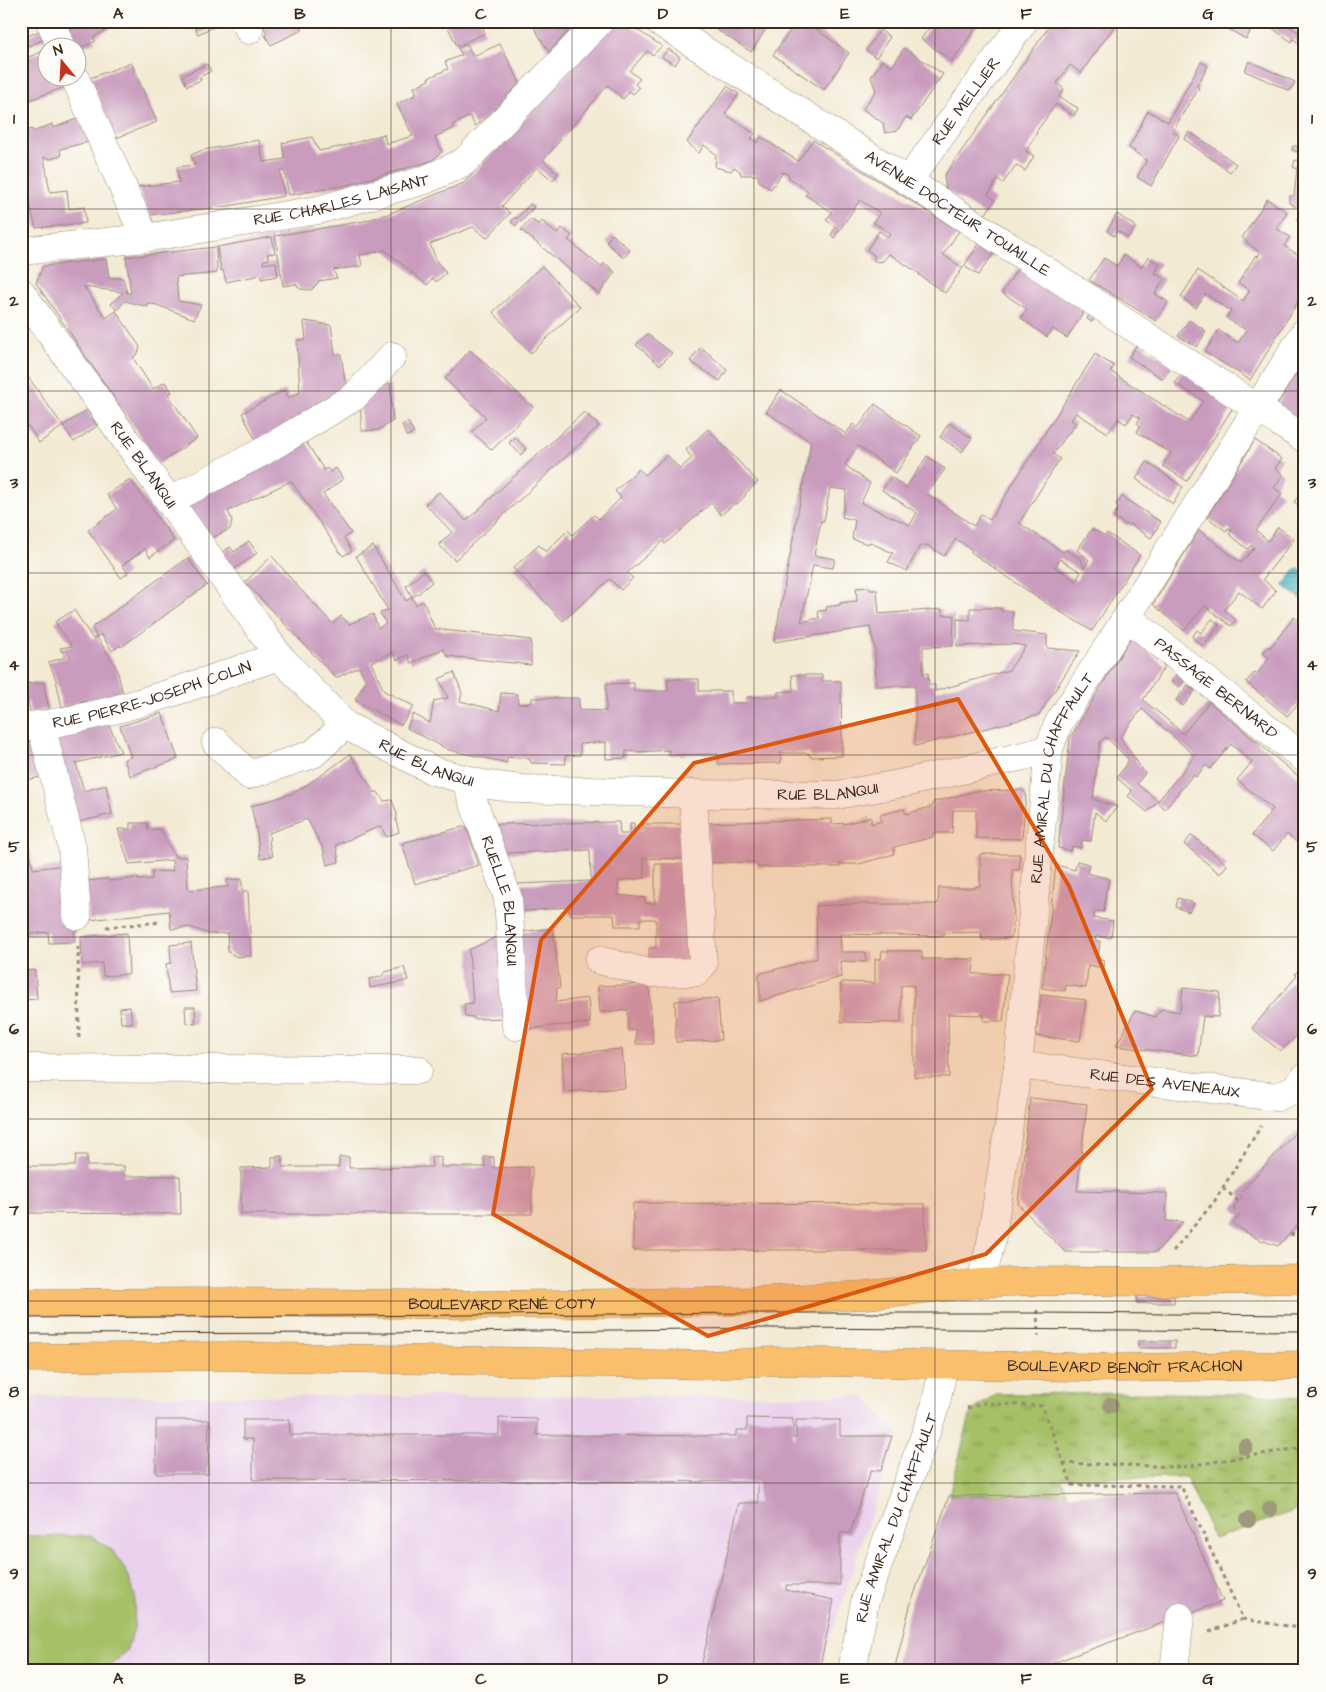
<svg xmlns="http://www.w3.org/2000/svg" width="1326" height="1692" font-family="'Architects Daughter',sans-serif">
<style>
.built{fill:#ead1ec}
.grass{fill:url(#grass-tufts);stroke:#707542}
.garden{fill:#a5c066;stroke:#707542}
.water{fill:url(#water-rules);stroke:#427071}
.building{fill:#c99cbe;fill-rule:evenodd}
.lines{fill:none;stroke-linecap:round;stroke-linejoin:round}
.minor-casing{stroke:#978a79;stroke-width:29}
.major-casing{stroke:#978a79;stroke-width:29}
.path{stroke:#978a79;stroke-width:3;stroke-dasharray:4 4;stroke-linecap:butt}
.minor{stroke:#fff;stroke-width:28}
.major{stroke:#f9bf6d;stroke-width:28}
.tram{stroke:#3b2a1e;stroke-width:1}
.tree{fill:#9f997c}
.marked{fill:#df570d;fill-opacity:0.2;stroke:#df570d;stroke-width:4;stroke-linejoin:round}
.grid{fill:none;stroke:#3b2a1e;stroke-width:1;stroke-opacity:0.55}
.labels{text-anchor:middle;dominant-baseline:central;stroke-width:4;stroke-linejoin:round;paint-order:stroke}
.street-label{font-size:16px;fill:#3b2a1e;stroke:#fdfcf7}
.neatline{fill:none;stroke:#3b2a1e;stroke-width:2}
.grid-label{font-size:16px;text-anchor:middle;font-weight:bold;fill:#3b2a1e}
</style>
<defs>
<pattern id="grass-tufts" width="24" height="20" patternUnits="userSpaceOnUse" patternTransform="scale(1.25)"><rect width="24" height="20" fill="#a5c066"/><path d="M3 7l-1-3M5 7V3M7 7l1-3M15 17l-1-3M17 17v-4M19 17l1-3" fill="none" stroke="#889c53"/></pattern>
<pattern id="water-rules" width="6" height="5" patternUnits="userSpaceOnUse" patternTransform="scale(1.25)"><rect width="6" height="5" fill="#49b6c4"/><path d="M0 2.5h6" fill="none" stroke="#3e949f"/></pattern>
</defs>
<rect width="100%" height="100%" fill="#fdfcf7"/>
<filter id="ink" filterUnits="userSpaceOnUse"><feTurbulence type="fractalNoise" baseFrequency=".02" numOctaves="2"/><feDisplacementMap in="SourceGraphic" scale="10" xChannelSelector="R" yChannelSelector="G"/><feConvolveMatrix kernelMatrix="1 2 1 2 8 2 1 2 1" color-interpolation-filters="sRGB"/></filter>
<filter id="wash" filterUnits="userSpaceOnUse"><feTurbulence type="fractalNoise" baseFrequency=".0096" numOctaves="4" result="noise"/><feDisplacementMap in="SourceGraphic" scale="20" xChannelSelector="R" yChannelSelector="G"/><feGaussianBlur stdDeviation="1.12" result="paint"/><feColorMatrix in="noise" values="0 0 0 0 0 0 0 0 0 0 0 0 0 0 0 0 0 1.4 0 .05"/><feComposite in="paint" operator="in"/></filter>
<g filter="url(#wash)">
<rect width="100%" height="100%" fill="#f3ead4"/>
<path class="built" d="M21 1396H865L898 1434 819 1671H21Z"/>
<path class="grass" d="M1161 1393 1238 1394 1305 1398V1507L1214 1539 1186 1477 1062 1478 1067 1494 949 1496 971 1412 996 1394Z"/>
<path class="garden" d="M21 1536H91L112 1550 127 1572 135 1596 134 1628 126 1651 106 1671H21Z"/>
<path class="water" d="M1297 568 1305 574V602L1283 585Z"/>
<g id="blocks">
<path class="building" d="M21 21 28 36 43 29 47 38 26 47 21 39Z
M65 21H108L111 28 93 37 96 41 78 49 71 35 72 27 70 23 66 25Z
M192 21H227L198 34Z
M261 21H298L302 30 271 45 265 35 267 33Z
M445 21H480L485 33 457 46Z
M535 21H568L572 27 549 52 533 26Z
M704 21H771L751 52Z
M797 21H805L849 53 824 90 773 55Z
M934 21H981L952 61 921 39Z
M1053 21H1118L1081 73 1070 65 1057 83 1064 89 1059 97 1078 108 1074 116 1056 104 1036 132 1037 133 1026 151 1034 156 1025 171 1016 165 1003 183 998 179 988 195 995 200 985 215 946 190 944 176Z
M1208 21H1256L1246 39 1221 25 1220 27Z
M1262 21H1282L1301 34 1305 30V51L1296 41 1293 39 1292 42Z
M625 22 662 46 653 55 647 51 630 71 640 79 635 84 639 88 633 94 630 91 623 99 608 85 543 160 558 173 553 181 537 167 502 206 510 213 487 238 473 227 430 244 437 262 446 273 436 282 433 278 427 285 385 250 360 255 362 266 333 270 337 278 319 281 317 284 311 290 300 289 296 284 283 286 275 236 364 221 388 214 464 183 615 23Z
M880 30 890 37 876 58 866 50Z
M467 44 473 56 500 44 520 83 491 113 475 126 470 116 452 125 454 128 435 137 442 152 431 161 347 185 289 195 284 171H280L284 196 228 206 150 215 137 187 179 182 177 167 195 165 191 155 203 150 259 140 263 162 285 159 282 143 312 137 319 151 344 146 384 134 386 144 413 136 397 104 417 94 414 87 429 80 428 78 448 69 445 62 462 55 458 48Z
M904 48 943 74 911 120 906 117 897 131 885 133 883 123 863 109 876 91 871 77 882 60 892 67Z
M48 49V78H65L68 86 21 103V64L23 63 24 59Z
M668 49 680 57 675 65 662 57Z
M1249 61 1295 82 1290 91 1245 71Z
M1201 62 1208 66 1197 86 1199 88 1191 101H1190L1173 131 1179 136 1151 186 1137 177 1147 160 1134 152 1135 151 1129 148 1148 111 1168 122Z
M131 63 157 122 116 138 90 78Z
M207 64 211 71 200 77 201 80 187 86 182 76Z
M727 86 739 94 725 114 755 134 751 138 757 143 761 137 798 161 813 140 959 231 943 255 963 268 945 293 919 275 920 274 889 254 883 261 878 262 873 260 875 256 867 250 879 231 888 237 891 234 873 222 880 213 860 200 834 238 831 235 836 227 826 220 832 212 805 195 808 191 788 177 789 175 783 172 771 189 759 181 758 175H741L740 171 734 167 731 171 715 167 716 154 704 145 699 153 687 142Z
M82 117 92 141 60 149 61 156 50 159 44 157 50 192 67 190 69 209 84 207 86 223 36 228 21 170V133L32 129 33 132 52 124 53 128Z
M1304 122H1305V226L1298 220 1299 206H1293V204L1289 203V196H1294L1297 169 1293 167 1295 160 1299 161V152L1292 150 1293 146H1301Z
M1189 132 1210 145 1236 164 1230 172 1184 139Z
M1267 199 1287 212 1277 229 1290 237 1284 246 1305 259V290L1250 380 1205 352 1218 330 1238 343 1246 330 1226 318 1231 311 1205 294 1196 308 1181 297 1198 270 1243 301 1250 290 1238 283 1256 255 1258 257 1260 253 1242 238Z
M530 204 534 207 521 222 519 221 516 226 511 222 515 217 516 219Z
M1117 214 1136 227 1128 238 1117 231 1114 236 1107 231Z
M531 219 539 225 542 221 557 234 562 228 572 236 568 240 601 267 605 263 615 272 599 294 521 230Z
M612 234 630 250 624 258 606 242Z
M272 237 275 253 267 254 269 259 263 261V264L276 262 278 276 261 279V275L226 282 223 270 221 271 217 247Z
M979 244 994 253 978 275 964 266Z
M216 247 217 273 176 277 178 301 201 305 194 319 157 305 148 303 145 306 125 301 117 310 111 304 123 292 84 287 106 318 116 311 140 347 138 353 133 358 153 389 165 382 172 392 168 394 197 438 159 464 36 283 43 266 106 259 109 278H123L127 293H131L126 257Z
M1124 255 1141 267 1148 257 1160 264 1155 273 1164 279 1155 294 1168 302 1156 321 1089 280 1104 258 1117 266Z
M542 266 580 307 531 353 493 312Z
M1018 268 1085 310 1067 338 1053 329 1047 337 1021 318 1027 309 1002 293Z
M1090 313 1096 316 1092 322 1087 319Z
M1189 320 1206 331 1197 347 1178 336Z
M304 321 331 325 335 354H341L345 381 350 391 256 441 242 413 285 390 289 398 300 392 297 340H306Z
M647 334 672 353 660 365 636 345Z
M1138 343 1172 365 1163 379 1129 357Z
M701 347 727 370 720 381 690 361Z
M470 350 533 407 492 450 472 432 486 417 445 379Z
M1095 354 1114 366 1110 371 1189 422 1203 401 1175 383 1182 371 1235 404 1187 481 1163 466 1171 453 1137 432 1140 426 1137 423 1140 418 1133 414 1126 424 1118 419 1108 433 1076 413 1071 420 1076 423 1053 454 1060 459 1019 523 1063 552 1066 550 1081 559 1084 568 1089 560 1077 550 1092 529 1105 536 1107 533 1140 555 1092 631 1035 596 971 552 972 550 956 539 944 556 927 545 919 547 907 571 888 562 893 553 869 542 868 544 852 539 855 520 842 517 847 490 830 488 824 521H821L814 555 835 559 833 568 813 565 801 622 819 618 818 611 827 610 826 607 840 605V603L857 601 856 588 870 587V590H877L879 614 942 609V615H954L953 646 923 647V674L928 673 929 685H935V691L1009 670 1026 646 1013 644 957 646V619L970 620V608H1000L1001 611H1013V631L1047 635V648L1080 651 1039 715 915 746V686H876L875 649 870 627 774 642 811 442 766 412 781 390 846 434 853 424 858 428 875 404 921 436 896 473 858 446 845 465 870 483 861 503 910 525 917 513 882 490 891 477 906 488 927 456 945 469 927 494 974 526 981 514 990 520ZM1060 559 1081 572 1076 581 1055 567Z
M1301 366 1305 368V423L1277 405Z
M21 367 63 426 39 443 28 426 21 430Z
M390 383 393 421 378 430 362 431 360 403Z
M87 410 97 426 74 442 63 426Z
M584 412 599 426 455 560 439 545 452 532 425 504 439 492 466 521Z
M408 422 414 433 406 436 402 425Z
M949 423 972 438 962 452 940 437Z
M708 429 758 482 745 494 746 495 737 504 735 503 721 515 711 503 665 544 663 541 627 573 633 578 621 590 610 579 563 621 513 568 539 545 546 552 568 530 572 535 594 515 599 519 621 498 615 491 639 469 645 475 667 455 680 469 692 458 686 450Z
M515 437 526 449 521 455 509 443Z
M305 440 324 470 327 468 330 472 336 468 343 479 323 494 351 533 344 538 352 551 343 556 342 555 291 481 228 511 232 520 230 529 210 539 185 502 228 480 276 460Z
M1255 440 1282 459 1275 468 1283 474 1274 488 1282 494 1256 530 1268 541 1278 527 1294 539 1263 579 1276 591 1262 609 1239 591 1224 610 1236 620 1231 626 1205 606 1184 631 1153 604 1199 530 1241 563 1254 548 1251 545 1248 549 1229 534 1232 531 1228 528 1226 531 1207 517Z
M1147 462 1183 487 1173 504 1136 479Z
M130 479 174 540 150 557 145 549 122 565 128 573 121 578 88 530 117 509 107 495Z
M1305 487V510L1294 502Z
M1122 497 1161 522 1151 538 1130 524 1128 526 1113 517 1119 507 1116 505Z
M249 541 257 553 233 570 220 554 230 547 234 552Z
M373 546 406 601 412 597 416 605 423 601 435 629 531 640V665L447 656 443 649 411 663 408 655 397 660 393 652 371 662 384 691 414 706 401 725 355 700 366 681 359 667 336 678 245 582 272 556 299 588 333 624 341 616 349 624 373 614 378 628 386 624 380 613 388 610 356 556Z
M188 558 207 585 121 647 120 645 112 651 101 634 97 637 117 669 123 694 109 700 82 702 62 707 56 680 49 662 66 657 60 648 72 646 55 622 74 610 93 639 97 637 92 628 95 625Z
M424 571 432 582 419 593 412 597 406 586Z
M1294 617 1305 625V636L1298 644 1305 650V667L1299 675 1305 680V696L1287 716 1246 682 1255 672 1257 674 1269 658 1263 653 1268 646 1270 648Z
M1212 619 1220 625 1203 646 1192 637 1197 630 1201 633Z
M1131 637 1165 666 1143 700 1170 722 1183 734 1209 702 1305 782V844L1302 847 1287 834 1273 851 1252 835 1273 809 1237 780 1252 762 1231 744 1210 769 1206 765 1196 777 1193 775 1165 809 1157 802 1147 812 1128 796 1132 791 1117 778 1129 760 1106 737 1100 742 1093 799 1117 807 1106 821 1095 812 1091 841 1082 840 1081 848 1072 846 1071 851 1058 848 1070 738ZM1142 709 1195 756 1158 801 1137 784 1145 773 1120 737Z
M21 671 24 684 43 682 49 709 30 713 28 701 21 703Z
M454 672 462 693 460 701 499 711 501 693 517 694 518 704 532 703V698H579V710L606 711V684L634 683V691H668L667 679H699V691H731V703H746L747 697H778V692L793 691 792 675H822V681H841L842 756 810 757 809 753H780L781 763 718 764V754L669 755V750L638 752 626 751V758L606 759V742L580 744V755L565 756 566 764 531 763 530 759 507 757V763L449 750 407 728 413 714 430 723 434 701 448 698 439 679Z
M1176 675 1184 681 1179 687 1171 681Z
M1188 685 1195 691 1183 706 1176 700Z
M162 713 178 759 130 776 124 759 131 757 120 726Z
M108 723 121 752 76 763 84 791 106 785 112 814 74 823 52 735Z
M37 740 46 776 21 781V744Z
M350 754 375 793 377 791 384 801 392 800 397 814 396 821 399 832 386 837 381 826 336 845 339 862 327 865 323 848 307 819 269 833 270 848 273 856 260 859 257 833 251 806 294 793 326 772Z
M1023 790 1026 794 1022 839 976 838V810H953L952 833H933V837L894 847V854L859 864H840V867H757V862L709 863 708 823 832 819V824L849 823 871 817V824L882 821 880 815 904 809 906 814 933 806V802L976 791Z
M619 822 620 834H630V823H634V830H643V824H686L687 859 643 858 645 878 618 881V895L645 898V903L655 904V864H687L689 957 686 961H649V948H656V919H640V926H615L614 915H571L567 907 518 912 516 884 591 881 590 850 506 853 496 824Z
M130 823H147L148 830 160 829 175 857H186L188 890 228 887 227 880 242 879V891H248L251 956 237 957 228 952 227 933 209 934 190 927 171 929 169 911 89 920 86 881 108 879 109 881 138 878V880L152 879V872L173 871 172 860 129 864 118 829H130Z
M466 826 479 865 415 884 402 843Z
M1192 835 1227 865 1220 874 1184 844Z
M29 848 33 869 66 865 72 890 75 942 49 943 48 932 21 935V849Z
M980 854H1020L1019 870H1012L1014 918 1011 938 982 940 981 932 944 933V936L840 934 841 952H865L866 962 840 961 841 977 760 1001 759 974 817 958 816 906 853 904H938L939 888H976V886H980Z
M1077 861 1089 864 1087 873 1109 879 1107 889H1106L1104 912 1094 911V918L1113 921 1111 938 1096 936 1095 941H1100L1098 958 1104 960 1103 968 1088 965 1086 988 1066 985 1065 991 1042 988 1056 865 1075 870Z
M1178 898 1194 903 1189 912 1176 907Z
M553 928 560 987 557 988 556 1002 588 998 590 1023 552 1026 530 1029 520 932Z
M127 933 129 974 103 976 102 963 82 965 81 937Z
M503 934 505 1018 474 1019 473 1017 465 1016 464 1004 473 1003 469 950Z
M191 943 196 991 169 993 166 964 171 963 170 945Z
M882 951H922V959H974L973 974H1008L1003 1021H984V1015L948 1014 949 1077H914V986L901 985V1023L841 1022V982L875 983V959H881Z
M1305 962V1029L1280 1051 1252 1028 1297 976 1295 974Z
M404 967 408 980 401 982 370 988 369 979 381 977 385 972Z
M35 970 37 999 23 1000 22 971Z
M649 984 653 1044H636V1030H628V1010L600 1012 598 986Z
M1183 988 1220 992 1218 1017 1203 1016 1198 1056 1116 1046 1135 1011 1156 1017V1015L1162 1009 1180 1012Z
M1041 995 1086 1000 1080 1041 1036 1036Z
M718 998 721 1040 676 1042 675 1001Z
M130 1007 132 1023H121L120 1008Z
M185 1007H195L196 1024 186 1023Z
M21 1010H23L24 1023H21Z
M622 1049 625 1088 564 1092 562 1054Z
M1030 1098 1087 1104 1077 1191 1167 1193 1166 1221 1183 1222 1156 1252H1065L1018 1204Z
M1305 1122V1218L1278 1246 1258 1239 1241 1229 1233 1223 1240 1215 1233 1208 1242 1197 1239 1194Z
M76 1155H87V1166H124V1176H180L181 1214 21 1213V1166H75Z
M282 1156 283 1167H339V1157H349V1168L432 1167 431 1157H441V1167H485L484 1157H494V1168L532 1167V1214H241V1168L272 1167V1157Z
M633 1203 925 1204 926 1250H633Z
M1137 1296H1174V1303H1137Z
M1138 1341H1175V1348H1138Z
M499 1418 537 1419V1435L736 1436V1430H747V1418L793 1419V1438H796V1420H840V1436H892L881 1471 871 1470 850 1533H840V1585H786V1590L834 1600 819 1671H700L739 1503H758V1482L253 1480V1439H243V1420H289L290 1435H499Z
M156 1420H209L208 1474H156Z
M1175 1493 1223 1601 1031 1671H894L910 1606 949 1496Z"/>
</g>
</g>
<g filter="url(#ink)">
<use href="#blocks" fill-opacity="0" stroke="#978a79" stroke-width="1"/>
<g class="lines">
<g class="minor-casing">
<g id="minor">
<path d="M50 21 62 48"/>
<path d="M245 21 249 30"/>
<path id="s1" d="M658 21 908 181 1305 439"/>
<path d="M75 78 145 238"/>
<path id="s2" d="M908 181 1024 21"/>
<path id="s3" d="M21 251 145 238 318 210 425 180 464 162 600 21"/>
<path id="s4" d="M21 292 279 656 345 725 434 771 482 784 521 789 693 794 837 795 904 783 1028 755 1049 749"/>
<path d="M169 501 264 451 354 397 392 356"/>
<path id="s5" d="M1127 617 1305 759"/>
<path d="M41 725 72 847 77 916"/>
<path id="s6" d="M21 727C110 719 195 684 279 656"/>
<path d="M216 742 249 775 313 754 345 725"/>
<path id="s7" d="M465 779 508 898 516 1026"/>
<path d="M599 960 649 973 697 972 703 964 693 794"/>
<path id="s8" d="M1018 1066 1043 1068 1277 1097 1294 1089 1305 1077"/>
<path d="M21 1068 418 1070"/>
<path id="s9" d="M981 1283 991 1242 1018 1066 1049 749 1058 724 1127 617 1305 332"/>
<path id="s10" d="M852 1671 865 1601 935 1407 944 1365"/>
<path d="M1174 1671 1180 1617"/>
</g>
</g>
<g class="major-casing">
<g id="major">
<path id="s11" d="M21 1303 226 1302 486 1305 750 1301 866 1295 981 1283 1038 1281 1160 1282 1305 1279"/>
<path id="s12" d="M21 1358 224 1356 711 1365 773 1361 1124 1368 1305 1365"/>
</g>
</g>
<path class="path" d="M106 927 161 922
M78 946 79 1038
M1223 1188 1238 1201
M1290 1234 1305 1237
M1173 1251 1214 1202 1261 1126
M1037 1310 1038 1336
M967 1408 983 1403 1042 1406 1072 1485 1181 1486 1243 1619 1305 1629
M1063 1463 1182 1467 1305 1447
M1209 1632 1243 1619"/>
<use href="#minor" class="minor"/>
<use href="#major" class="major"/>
<path class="tram" d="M21 1318 770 1313H1037L1305 1315
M21 1334 381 1333 769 1328 1305 1331"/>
</g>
<g class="tree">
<circle cx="1111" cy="1405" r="8"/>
<circle cx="1245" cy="1447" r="8"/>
<circle cx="1270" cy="1509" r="8"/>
<circle cx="1248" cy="1520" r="8"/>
</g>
</g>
<path class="marked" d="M958 699 1069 886 1152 1089 986 1254 708 1336 493 1214 541 940 694 763Z"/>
<path class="grid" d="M209 21V1671M391 21V1671M572 21V1671M754 21V1671M935 21V1671M1117 21V1671M21 209H1305M21 391H1305M21 573H1305M21 755H1305M21 937H1305M21 1119H1305M21 1301H1305M21 1483H1305"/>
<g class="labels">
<g class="street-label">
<text stroke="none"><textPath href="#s2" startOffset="99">RUE MELLIER</textPath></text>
<text stroke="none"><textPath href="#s3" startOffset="325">RUE CHARLES LAISANT</textPath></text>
<text stroke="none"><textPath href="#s1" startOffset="356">AVENUE DOCTEUR TOUAILLE</textPath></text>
<text stroke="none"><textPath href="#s4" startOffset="212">RUE BLANQUI</textPath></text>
<text stroke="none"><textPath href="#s5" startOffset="114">PASSAGE BERNARD</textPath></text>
<text stroke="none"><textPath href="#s6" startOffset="135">RUE PIERRE-JOSEPH COLIN</textPath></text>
<text stroke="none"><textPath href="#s4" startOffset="632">RUE BLANQUI</textPath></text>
<text stroke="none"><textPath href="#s9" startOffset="514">RUE AMIRAL DU CHAFFAULT</textPath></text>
<text stroke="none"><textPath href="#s4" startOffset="1038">RUE BLANQUI</textPath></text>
<text stroke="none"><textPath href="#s7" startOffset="128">RUELLE BLANQUI</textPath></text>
<text stroke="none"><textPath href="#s8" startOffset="148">RUE DES AVENEAUX</textPath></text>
<text stroke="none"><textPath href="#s11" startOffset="481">BOULEVARD RENÉ COTY</textPath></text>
<text stroke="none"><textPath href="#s12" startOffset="1104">BOULEVARD BENOÎT FRACHON</textPath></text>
<text stroke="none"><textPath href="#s10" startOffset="160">RUE AMIRAL DU CHAFFAULT</textPath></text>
</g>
</g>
<rect width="1326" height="1692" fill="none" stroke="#fdfcf7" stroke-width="55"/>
<g transform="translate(62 62) rotate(342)"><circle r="24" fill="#fdfcf7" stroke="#afa8a0"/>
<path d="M0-4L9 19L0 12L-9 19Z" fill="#c8321e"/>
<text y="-8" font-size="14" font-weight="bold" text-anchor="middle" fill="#3b2a1e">N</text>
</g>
<rect x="28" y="28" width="1270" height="1636" class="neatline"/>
<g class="grid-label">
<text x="118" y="19">A</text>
<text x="300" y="19">B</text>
<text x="481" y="19">C</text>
<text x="663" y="19">D</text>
<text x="845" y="19">E</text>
<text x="1026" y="19">F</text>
<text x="1208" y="19">G</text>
<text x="14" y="124">1</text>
<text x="1312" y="124">1</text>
<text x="14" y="306">2</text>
<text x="1312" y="306">2</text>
<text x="14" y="488">3</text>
<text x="1312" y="488">3</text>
<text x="14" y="670">4</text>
<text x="1312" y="670">4</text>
<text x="14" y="852">5</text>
<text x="1312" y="852">5</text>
<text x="14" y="1034">6</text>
<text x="1312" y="1034">6</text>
<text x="14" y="1215">7</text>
<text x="1312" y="1215">7</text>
<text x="14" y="1397">8</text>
<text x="1312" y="1397">8</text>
<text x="14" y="1579">9</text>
<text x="1312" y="1579">9</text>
<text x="118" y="1684">A</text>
<text x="300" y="1684">B</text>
<text x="481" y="1684">C</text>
<text x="663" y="1684">D</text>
<text x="845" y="1684">E</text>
<text x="1026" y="1684">F</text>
<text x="1208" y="1684">G</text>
</g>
</svg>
